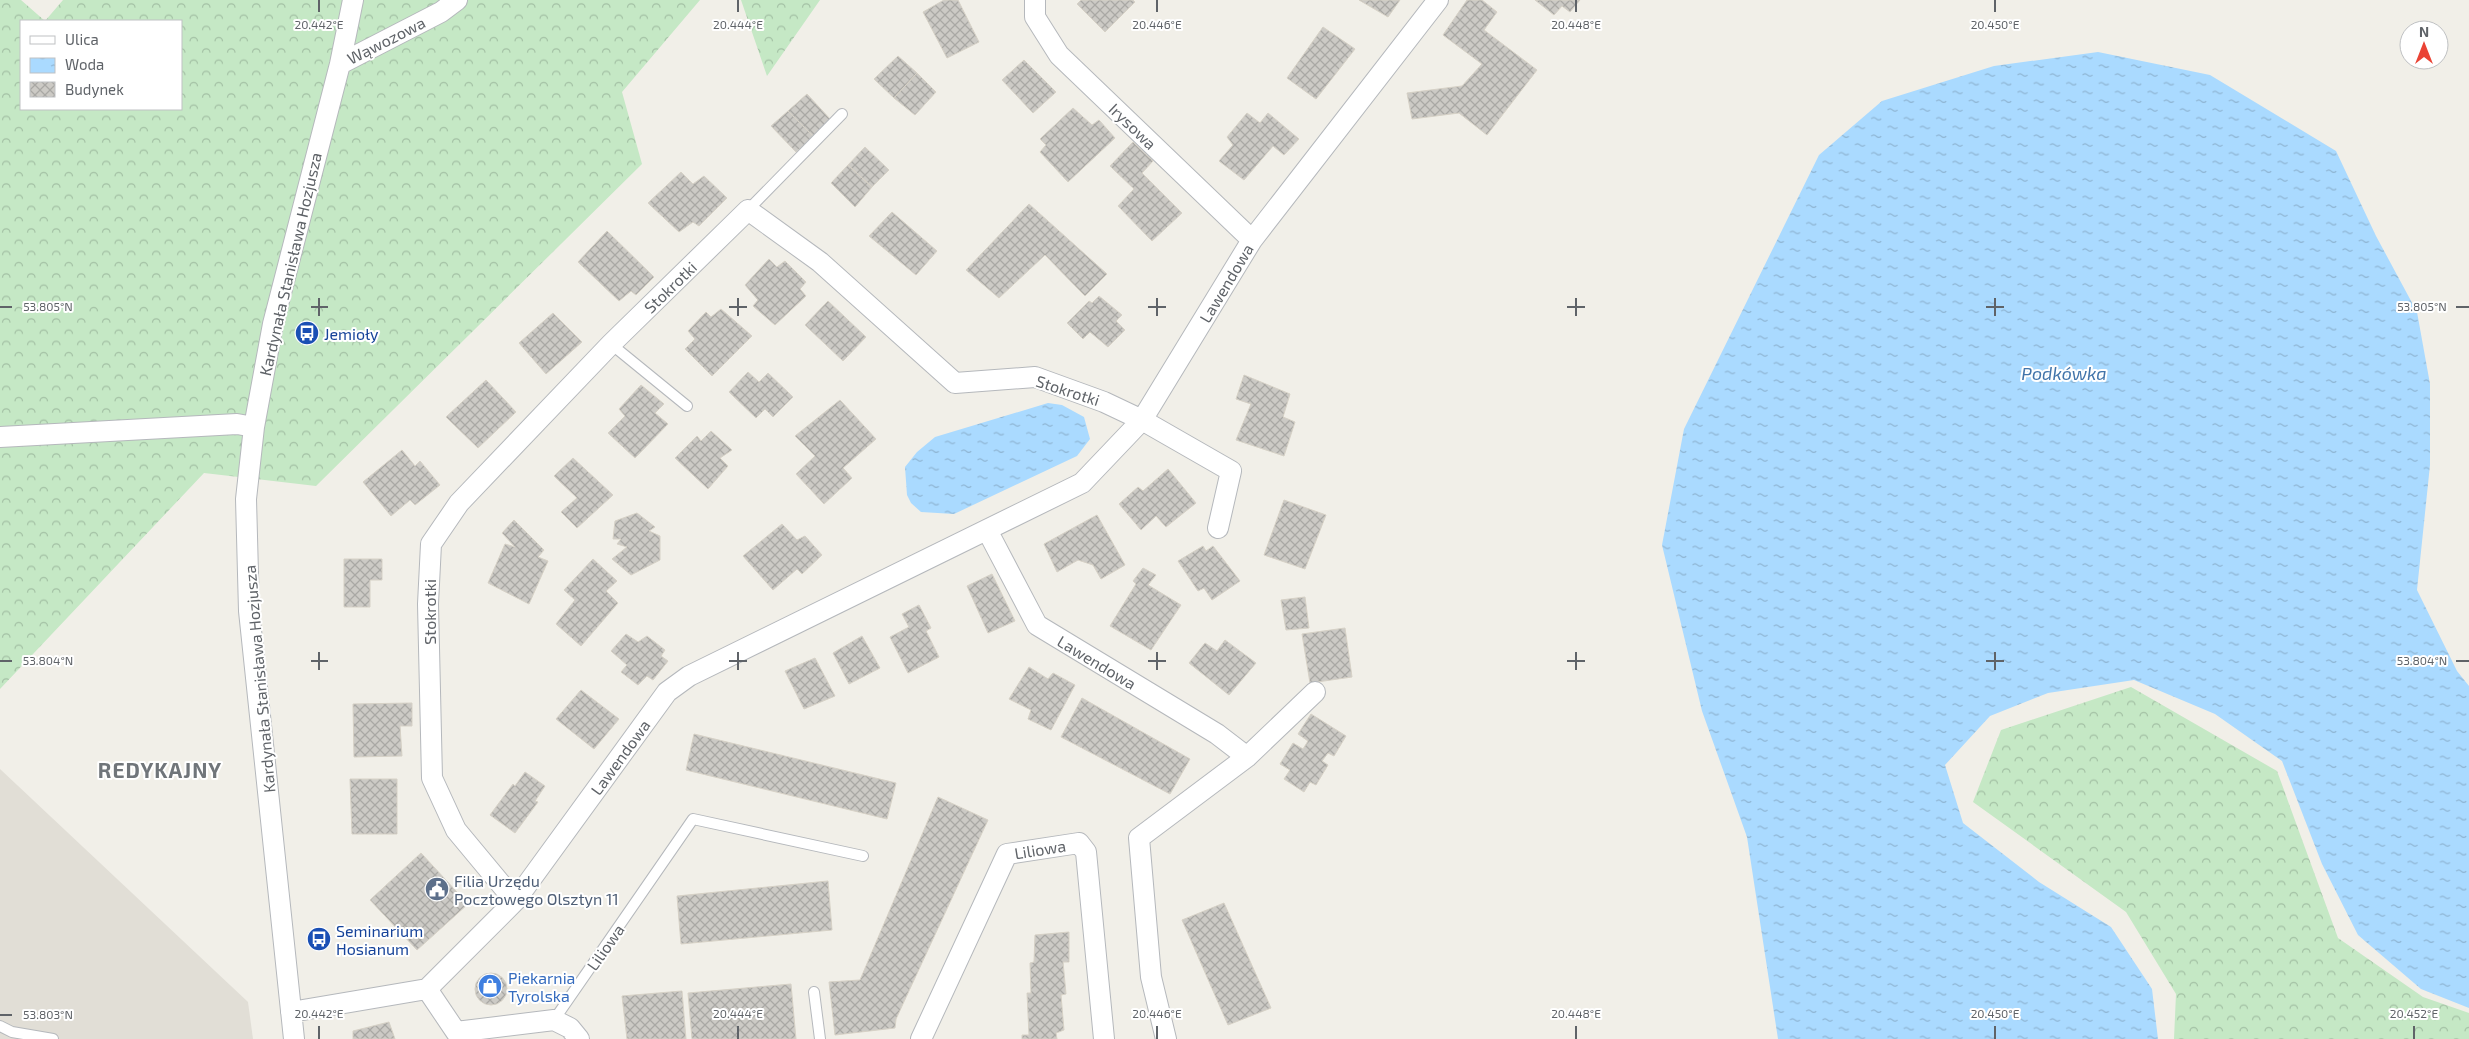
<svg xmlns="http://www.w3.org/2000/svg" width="2469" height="1039" font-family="'Exo 2',sans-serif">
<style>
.education{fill:#e1ded6}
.forest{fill:url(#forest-crowns);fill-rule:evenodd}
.water{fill:url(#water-ripples)}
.building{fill:url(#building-cross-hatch);stroke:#d6d1c6}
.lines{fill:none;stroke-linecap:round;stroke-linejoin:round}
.lane-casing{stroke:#b5b8bc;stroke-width:12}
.street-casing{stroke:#b5b8bc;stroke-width:22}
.lane{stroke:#fff;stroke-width:10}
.street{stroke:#fff;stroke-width:20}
.ticks{fill:none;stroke:#5f6368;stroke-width:2}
.labels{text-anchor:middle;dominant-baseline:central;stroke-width:4;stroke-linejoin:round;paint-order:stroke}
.street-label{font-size:16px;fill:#5f6368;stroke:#fff}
.transit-label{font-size:16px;fill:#164399;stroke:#fff;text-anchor:start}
.service-label{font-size:16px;fill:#4e5e75;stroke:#fff;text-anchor:start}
.shop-label{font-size:16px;fill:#366cbe;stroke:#fff;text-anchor:start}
.water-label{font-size:18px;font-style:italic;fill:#4174aa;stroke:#fff}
.district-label{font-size:21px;font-weight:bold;letter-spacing:1px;fill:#70757a;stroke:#fff}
.ticks-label{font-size:12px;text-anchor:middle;fill:#5f6368;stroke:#fff;stroke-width:4;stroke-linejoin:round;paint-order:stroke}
</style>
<defs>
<pattern id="forest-crowns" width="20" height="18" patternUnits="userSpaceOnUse" patternTransform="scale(1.25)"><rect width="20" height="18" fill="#c5e8c5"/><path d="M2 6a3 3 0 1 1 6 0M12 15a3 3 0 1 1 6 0" fill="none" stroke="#a3c0a4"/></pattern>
<pattern id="water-ripples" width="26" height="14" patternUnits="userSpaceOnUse" patternTransform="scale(1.25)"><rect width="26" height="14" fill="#aadaff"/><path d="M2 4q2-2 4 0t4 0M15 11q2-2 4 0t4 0" fill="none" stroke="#8eb4d2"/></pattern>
<pattern id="building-cross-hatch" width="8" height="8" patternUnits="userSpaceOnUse" patternTransform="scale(1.25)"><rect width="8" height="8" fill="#cccac5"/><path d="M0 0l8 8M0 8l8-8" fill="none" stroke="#a9a8a4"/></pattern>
</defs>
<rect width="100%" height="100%" fill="#f1efe8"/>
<path class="education" d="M0 769 248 1002 253 1039H0Z"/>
<path class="forest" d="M0 0H21L45 21 63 0H700L622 92 642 164 316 486 204 473 0 689ZM21 21H181V109H21Z
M741 0H820L767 76Z
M2131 687 2277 771 2338 938 2423 997 2469 1013V1039H2174L2176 994 2126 912 1973 802 2001 730Z"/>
<path class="water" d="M2098 52 2210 75 2336 151 2376 236 2417 312 2430 384V465L2417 590 2457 671 2469 686V1008L2421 989 2358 935 2322 864 2282 761 2215 714 2134 680 2048 693 1990 716 1945 765 1963 823 2039 882 2111 927 2152 989 2158 1039H1778L1747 837 1702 711 1662 545 1684 429 1819 155 1882 101 1994 66Z
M1048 403 1062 405 1084 417 1090 439 1077 456 954 514 921 512 911 503 907 495 905 467 917 452 935 437Z"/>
<path class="building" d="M944 0H958L979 42 947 58 923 12Z
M1081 0H1133L1135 2 1105 32 1077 4Z
M1359 0H1400L1388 17Z
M1467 0H1482L1497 12 1484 30 1537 70 1487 135 1459 113 1412 119 1407 93 1462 86 1482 64 1443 35Z
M1535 0H1580L1570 12 1562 6 1554 15Z
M1323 27 1355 49 1316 99 1287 78Z
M898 56 917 73 894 98 874 79Z
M1024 60 1056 92 1033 113 1002 80Z
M917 73 936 92 915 115 894 98Z
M807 94 831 120 814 137 788 111Z
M1073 108 1092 125 1099 120 1115 138 1068 182 1040 152 1046 145 1040 139Z
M788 111 814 137 796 152 771 126Z
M1247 113 1260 123 1268 113 1299 139 1284 155 1273 146 1244 180 1219 161 1233 145 1227 137Z
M1133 142 1153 161 1142 173 1182 213 1152 241 1118 206 1134 189 1110 166Z
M865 147 889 170 872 187 848 165Z
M848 165 872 187 855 207 831 183Z
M681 172 693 184 704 176 727 198 699 226 693 222 679 232 648 203Z
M1029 204 1107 274 1085 296 1045 255 999 298 966 270Z
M892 212 937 251 916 275 869 236Z
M607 231 654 277 636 295 631 291 619 301 578 262Z
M769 259 777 267 785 261 806 282 800 289 806 296 775 325 753 306 758 300 745 285Z
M1099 296 1122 315 1116 321 1125 330 1108 347 1090 332 1083 339 1067 323 1089 301 1092 303Z
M828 301 866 337 843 361 805 325Z
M721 309 752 336 712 376 685 349 695 339 688 331 706 312 711 317Z
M553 313 582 342 546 374 519 343Z
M748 372 759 382 768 373 793 397 773 417 765 409 756 418 729 392Z
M1244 375 1290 394 1283 417 1295 422 1284 456 1236 440 1251 404 1236 399Z
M486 380 516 412 478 448 446 417Z
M641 385 664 404 655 413 668 424 635 458 608 433 625 416 619 409Z
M840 400 876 439 843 468 852 478 824 504 796 474 815 456 795 436Z
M711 431 732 450 720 458 728 466 708 489 675 458 697 436 701 441Z
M402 450 415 466 420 461 440 485 415 505 410 500 391 516 363 482Z
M573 458 613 495 577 528 561 512 577 498 554 476Z
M1168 469 1196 503 1166 527 1156 516 1141 530 1119 504 1138 487 1143 491Z
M1284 500 1326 515 1305 569 1264 555Z
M637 513 655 527 649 531 660 536V560L631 575 612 559 627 547 617 544 621 539H613L615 521Z
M1097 515 1125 565 1101 579 1093 565 1078 560 1057 572 1044 544Z
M514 520 544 550 538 557 548 561 529 604 488 583 505 544 515 547 502 533Z
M782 524 797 540 805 536 822 555 802 574 797 569 773 590 743 556Z
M1203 546 1206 551 1213 546 1240 581 1212 600 1204 588 1198 591 1178 561Z
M344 559H382V580H370V607H344Z
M593 559 617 581 606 591 618 603 581 646 556 624 575 600 564 590Z
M1143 568 1156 575 1148 585 1181 605 1151 650 1110 626 1136 584 1133 581Z
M992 574 1015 621 988 633 967 586Z
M1305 597 1309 628 1286 630 1281 600Z
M919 605 931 628 926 631 939 657 908 673 890 637 909 627 902 614Z
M1345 628 1352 677 1310 683 1302 634Z
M626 634 638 642 647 636 665 650 661 656 668 661 653 680 647 676 638 685 621 672 627 665 611 651Z
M862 636 880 668 849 684 833 653Z
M1225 640 1256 663 1229 695 1189 663 1205 643 1217 651Z
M815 658 835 696 804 709 785 671Z
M1029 667 1048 679 1053 673 1075 685 1051 730 1028 719 1031 710 1009 699Z
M581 690 619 719 594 749 556 719Z
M1082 698 1190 759 1170 794 1061 737Z
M412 703V726H400L402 756 354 757 353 704Z
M1311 714 1346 736 1334 756 1328 753 1322 761 1328 765 1316 785 1310 782 1304 792 1284 779 1290 770 1280 764 1293 743 1303 749 1308 741 1298 734Z
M694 734 896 783 887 819 686 770Z
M525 772 545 786 535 801 538 802 515 833 490 815 513 784 515 786Z
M350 779H397V834H352Z
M938 797 988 820 896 1019 895 1028 835 1035 829 982 860 980Z
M421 853 468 904 417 950 370 900Z
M828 881 832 930 681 944 677 896Z
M1224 903 1271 1008 1228 1025 1182 920Z
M1069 932V962H1063L1066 994 1061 995 1064 1030 1056 1033 1057 1039H1022V1035H1029L1027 993H1031L1030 963 1034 962 1035 935Z
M475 989a16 16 0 1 1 32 0a16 16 0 1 1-32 0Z
M791 984 796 1039H692L688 993Z
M682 991 686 1039H627L622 996Z
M389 1022 395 1039H353V1031Z"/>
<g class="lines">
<g class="lane-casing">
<path id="lane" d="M748 210 842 114
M611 344 687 406
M814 992 820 1039
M554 1020 693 819 863 856
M0 1026 12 1032 53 1039"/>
</g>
<g class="street-casing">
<path id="street" d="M1035 0V17L1059 55 1252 240
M340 64 441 12 457 0
M0 437 237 424 254 427
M987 530 1037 625 1217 734 1247 757
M515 901 456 830 432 778 428 604 431 544 459 503 611 344 748 210 820 262 955 383 1035 377 1104 402 1142 420 1231 471 1218 528
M427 989 456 1032 554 1020 570 1028 579 1039
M291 1012 427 989 515 901 667 692 689 676 1082 483 1142 420 1252 240 1438 0
M294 1039 249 611 246 499 254 427 273 324 340 64 353 0
M921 1039 1007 854 1079 843 1086 852 1104 1039
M1166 1039 1151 977 1139 838 1247 757 1315 692"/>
</g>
<use href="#lane" class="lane"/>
<use href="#street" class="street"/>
</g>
<path class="ticks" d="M319 0V12M738 0V12M1157 0V12M1576 0V12M1995 0V12M319 298V316M738 298V316M1157 298V316M1576 298V316M1995 298V316M0 307H12M311 307H328M729 307H747M1148 307H1166M1567 307H1585M1986 307H2004M2456 307H2469M319 652V670M738 652V670M1157 652V670M1576 652V670M1995 652V670M0 661H12M311 661H328M729 661H747M1148 661H1166M1567 661H1585M1986 661H2004M2456 661H2469M0 1015H12M319 1026V1039M738 1026V1039M1157 1026V1039M1576 1026V1039M1995 1026V1039M2414 1026V1039"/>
<defs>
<g id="bus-disc" transform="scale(1.25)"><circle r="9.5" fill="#1a4fb4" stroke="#fff"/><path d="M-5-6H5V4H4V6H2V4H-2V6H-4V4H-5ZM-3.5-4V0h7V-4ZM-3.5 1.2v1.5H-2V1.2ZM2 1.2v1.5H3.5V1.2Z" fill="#fff"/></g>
<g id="civic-disc" transform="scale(1.25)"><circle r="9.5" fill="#5c6f8a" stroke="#fff"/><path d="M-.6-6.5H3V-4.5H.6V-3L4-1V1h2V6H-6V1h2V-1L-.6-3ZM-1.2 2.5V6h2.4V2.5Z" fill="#fff"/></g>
<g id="shop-disc" transform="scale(1.25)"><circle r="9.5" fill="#3f7fe0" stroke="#fff"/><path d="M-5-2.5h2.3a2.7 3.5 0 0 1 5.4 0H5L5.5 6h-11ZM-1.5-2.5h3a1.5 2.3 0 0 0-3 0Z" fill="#fff"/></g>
</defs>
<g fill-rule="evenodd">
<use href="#bus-disc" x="307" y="333"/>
<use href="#civic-disc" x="437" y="889"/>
<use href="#bus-disc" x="319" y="939"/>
<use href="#shop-disc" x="490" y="986"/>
</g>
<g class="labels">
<g class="street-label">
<text transform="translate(386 40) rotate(-27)">Wąwozowa</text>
<text transform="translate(1133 126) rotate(44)">Irysowa</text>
<text transform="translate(290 264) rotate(-77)">Kardynała Stanisława Hozjusza</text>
<text transform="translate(1226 283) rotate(-59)">Lawendowa</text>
<text transform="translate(670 287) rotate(-44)">Stokrotki</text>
<text transform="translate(1068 390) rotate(18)">Stokrotki</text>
<text transform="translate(429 612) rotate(-90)">Stokrotki</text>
<text transform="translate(1097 662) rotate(31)">Lawendowa</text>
<text transform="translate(259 679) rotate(-95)">Kardynała Stanisława Hozjusza</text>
<text transform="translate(620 757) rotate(-54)">Lawendowa</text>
<text transform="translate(1040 849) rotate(-9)">Liliowa</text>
<text transform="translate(605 947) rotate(-55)">Liliowa</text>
</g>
<g class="transit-label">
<text x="324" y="333">Jemioły</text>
<text x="336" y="930">Seminarium<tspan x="336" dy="18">Hosianum</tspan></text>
</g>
<g class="service-label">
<text x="454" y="880">Filia Urzędu<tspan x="454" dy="18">Pocztowego Olsztyn 11</tspan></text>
</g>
<g class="shop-label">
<text x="508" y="977">Piekarnia<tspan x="508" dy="18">Tyrolska</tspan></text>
</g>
<g class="water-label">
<text x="2064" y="373">Podkówka</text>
</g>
<g class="district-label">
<text x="160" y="769">REDYKAJNY</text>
</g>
</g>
<g class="ticks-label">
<text x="319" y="29">20.442°E</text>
<text x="738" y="29">20.444°E</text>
<text x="1157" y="29">20.446°E</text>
<text x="1576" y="29">20.448°E</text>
<text x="1995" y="29">20.450°E</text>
<text x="48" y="311">53.805°N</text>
<text x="2422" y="311">53.805°N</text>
<text x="48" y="665">53.804°N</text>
<text x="2422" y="665">53.804°N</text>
<text x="319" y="1018">20.442°E</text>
<text x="738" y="1018">20.444°E</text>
<text x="1157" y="1018">20.446°E</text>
<text x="1576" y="1018">20.448°E</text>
<text x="1995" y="1018">20.450°E</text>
<text x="2414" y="1018">20.452°E</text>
<text x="48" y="1019">53.803°N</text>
</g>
<rect x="20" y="20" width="162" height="90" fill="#ffffff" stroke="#bfc1c3"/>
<rect x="30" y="36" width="25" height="8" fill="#ffffff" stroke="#bfc1c3"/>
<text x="65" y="45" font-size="15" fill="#5f6368">Ulica</text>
<rect x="30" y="58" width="25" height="15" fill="url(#water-ripples)" stroke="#bfc1c3"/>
<text x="65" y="70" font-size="15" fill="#5f6368">Woda</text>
<rect x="30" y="82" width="25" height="15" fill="url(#building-cross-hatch)" stroke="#bfc1c3"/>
<text x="65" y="95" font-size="15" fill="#5f6368">Budynek</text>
<g transform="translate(2424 45)"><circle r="24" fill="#ffffff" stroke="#bfc1c3"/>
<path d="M0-4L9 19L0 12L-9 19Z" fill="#ea4335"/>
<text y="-8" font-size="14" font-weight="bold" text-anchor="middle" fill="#5f6368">N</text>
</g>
</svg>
